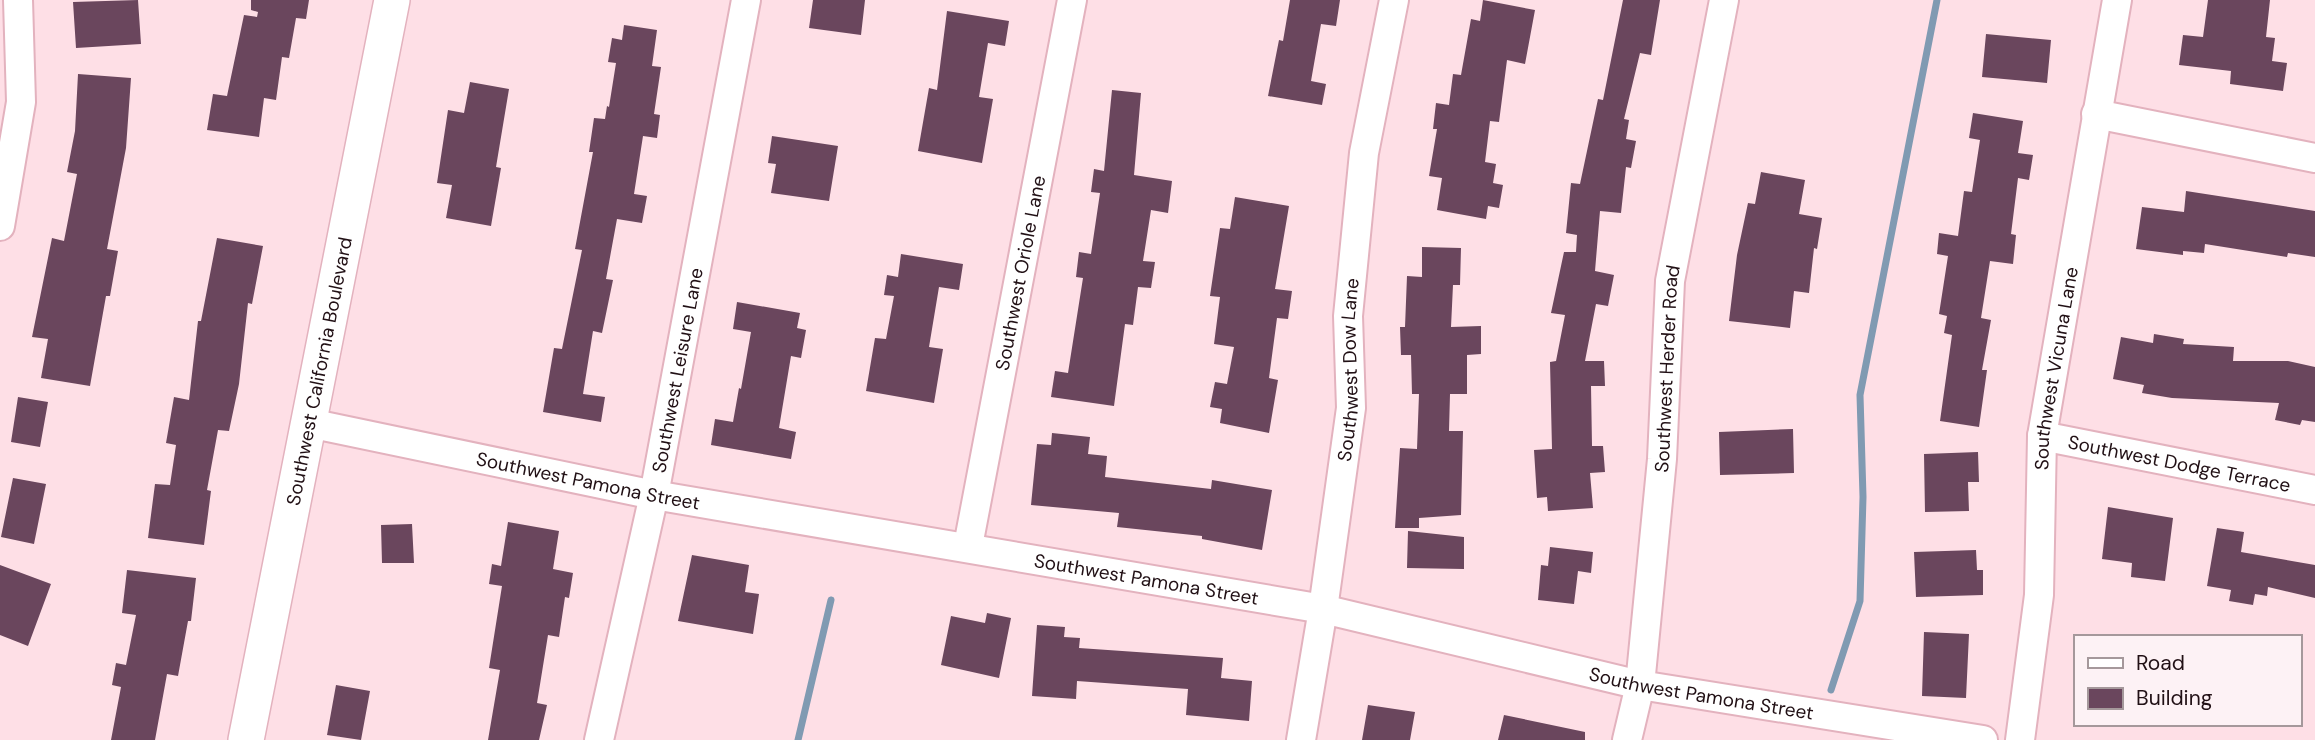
<svg xmlns="http://www.w3.org/2000/svg" width="2315" height="740" font-family="'DM Sans',sans-serif">
<style>
.lines{fill:none;stroke-linecap:round;stroke-linejoin:round}
.stream{stroke:#809ab2;stroke-width:7}
.building{fill:#6a465d}
.minor-casing{stroke:#e3b2be;stroke-width:32}
.tertiary-casing{stroke:#e3b2be;stroke-width:38}
.minor{stroke:#fff;stroke-width:28}
.tertiary{stroke:#fff;stroke-width:35}
.labels{text-anchor:middle;dominant-baseline:central;stroke-width:7;stroke-linejoin:round;paint-order:stroke}
.street-label{font-size:19px;fill:#211015;stroke:#fdf2f5}
</style>
<rect width="100%" height="100%" fill="#fedfe6"/>
<g class="lines">
<path class="stream" d="M1831 690 1860 601 1863 497 1860 395 1937 0
M798 740 831 600"/>
</g>
<path class="building" d="M138 0 141 44 76 48 73 2Z
M251 0H309L306 19 296 18 289 58 282 57 276 100 264 98 259 137 207 130 213 94 227 96 244 15 257 17 258 12 251 10Z
M813 0H865L861 35 809 28Z
M1290 0H1340L1336 26 1321 24 1311 81 1326 84 1322 105 1268 96 1279 40 1283 41Z
M1483 0 1535 10 1525 64 1507 60 1499 122 1490 121 1485 162 1496 164 1493 183 1503 185 1499 208 1488 206 1486 219 1437 210 1442 178 1429 176 1437 129H1433L1436 103 1449 105 1453 74 1461 75 1471 19 1480 21Z
M1623 0H1660L1651 55 1640 53 1624 119 1629 120 1626 139 1636 141 1631 168 1626 167 1621 213 1600 211 1595 271 1614 275 1608 306 1596 304 1585 361H1604L1605 386H1591L1592 446H1603L1605 472 1590 473 1593 508 1548 511 1547 497 1537 498 1534 450 1552 449 1550 362 1556 361 1565 315 1551 313 1564 252H1576L1577 235 1566 233 1571 183 1580 184 1598 99 1603 100Z
M2208 0H2270L2266 37 2275 38 2272 61 2287 63 2283 91 2230 84 2231 71 2179 65 2183 35 2203 37Z
M947 11 1009 21 1005 46 988 43 979 97 993 99 982 163 918 151 929 88 937 90Z
M624 25 657 30 652 66 661 67 654 114 660 115 657 138 643 136 634 194 647 196 642 223 617 219 606 279 613 280 602 333 593 331 583 394 605 397 601 422 543 412 554 348 562 349 582 250 575 249 593 152H589L594 118 605 119 607 106 609 107 616 63 608 62 612 38 622 40Z
M1986 34 2051 40 2047 83 1982 77Z
M78 74 131 78 126 148 107 249 118 251 110 296H106L90 386 41 378 48 339 32 337 52 238 64 241 77 174 67 172 75 131Z
M470 82 509 89 496 167 501 168 491 226 446 218 452 185 437 183 448 110 464 113Z
M1112 90 1141 93 1134 175 1172 181 1168 213 1151 210 1143 261 1155 262 1151 288 1138 287 1133 325 1125 324 1114 406 1051 397 1055 371 1068 373 1083 278 1076 277 1079 252 1091 254 1100 193 1091 192 1094 169 1104 171Z
M1973 113 2023 121 2018 153 2033 155 2029 180 2018 178 2011 234 2016 235 2013 264 1990 261 1981 318 1991 320 1982 370H1987L1979 427 1940 421 1952 335 1944 333 1947 316 1939 314 1948 256 1937 254 1939 233 1958 236 1964 191 1972 192 1980 140 1969 138Z
M772 136 838 146 829 201 771 193 776 164 768 163Z
M1761 172 1805 180 1799 214 1822 218 1817 249 1814 248 1809 293 1794 291 1790 328 1729 321 1737 255 1748 203 1755 204Z
M2186 191 2315 211V257L2288 253 2287 257 2205 244 2204 253 2183 251V255L2136 249 2142 207 2184 212Z
M1235 197 1289 206 1275 289 1292 291 1288 319 1277 318 1269 378 1278 380 1269 433 1220 423 1222 409 1210 407 1215 382 1227 384 1234 347 1214 344 1220 297 1210 296 1220 228 1230 229Z
M217 238 263 246 252 304 248 303 239 384 229 431 218 430 207 490 211 491 204 545 148 538 155 484 170 485 176 445 166 443 174 397 189 400 198 321H201Z
M1422 247 1461 248 1460 285H1453L1451 327 1481 326V354L1467 355V394H1450L1449 431H1463L1461 515 1419 518V528H1395L1400 448 1417 449 1419 394H1412L1411 355H1401L1400 327H1405L1407 276 1422 277Z
M901 254 963 264 959 290 939 287 929 347 943 349 934 403 866 391 875 338 886 339 894 296 884 295 887 275 898 277Z
M737 302 800 313 797 328 806 330 801 358 791 356 779 428 796 432 791 459 711 445 715 419 733 422 739 388 741 389 751 332 733 329Z
M2154 334 2184 339 2183 344 2234 347 2233 361H2288L2315 367V422L2302 420 2300 425 2275 420 2279 403 2172 398 2142 393 2144 385 2113 379 2121 337 2153 343Z
M18 397 48 402 40 447 11 442Z
M1793 429 1794 473 1720 475 1719 432Z
M1052 433 1090 437 1088 454 1107 456 1105 477 1211 489 1212 480 1272 490 1262 550 1202 539V536L1117 527 1119 513 1031 505 1037 444 1051 445Z
M1978 452 1979 482H1968L1969 511 1925 512 1924 454Z
M13 478 46 484 34 544 1 537Z
M2108 507 2173 518 2165 581 2131 577 2132 563 2102 559Z
M508 522 559 531 553 569 573 573 569 598 565 597 559 637 548 635 537 703 547 705 539 740H488L500 670 489 668 502 586 489 584 492 564 501 566Z
M412 524 414 563H382L381 525Z
M2217 528 2244 532 2241 552 2315 565V598L2268 587 2267 596 2255 594 2253 605 2229 601 2231 590 2207 586Z
M1408 531 1464 537V569L1407 568Z
M1550 547 1593 552 1591 573 1578 571 1574 604 1538 600 1541 565 1548 566Z
M1976 550 1977 570H1983V595L1916 597 1914 552Z
M692 555 749 565 745 592 759 594 753 634 678 621Z
M0 565 51 584 28 646 0 635Z
M127 570 196 578 191 621H188L178 676 167 674 155 740H111L121 687 112 685 116 663 126 665 136 615 122 613Z
M987 613 1011 618 999 678 941 665 951 616 985 623Z
M1037 625 1065 627 1064 637 1080 638 1079 648 1223 658 1221 678 1252 681 1249 721 1186 715 1188 689 1077 681 1076 699 1032 696Z
M1924 632 1969 634 1966 698 1922 696Z
M336 685 370 691 361 740 327 735Z
M1368 705 1415 712 1410 740H1362Z
M1504 715 1585 732V740H1498Z"/>
<g class="lines">
<g class="minor-casing">
<g id="minor">
<path d="M2096 114 2315 158"/>
<path d="M0 226 21 102 18 0"/>
<path id="s1" d="M309 423 654 495 1323 609 1640 685 1983 740"/>
<path id="s2" d="M2042 436 2315 490"/>
<path id="s3" d="M968 546 1072 0"/>
<path id="s4" d="M599 740 654 495 746 0"/>
<path id="s5" d="M1301 740 1323 609 1351 408 1348 316 1364 153 1394 0"/>
<path id="s6" d="M1627 740 1640 685 1662 459 1670 281 1724 0"/>
<path id="s7" d="M2020 740 2039 595 2042 436 2117 0"/>
</g>
</g>
<g class="tertiary-casing">
<g id="tertiary">
<path id="s8" d="M246 740 392 0"/>
</g>
</g>
<use href="#minor" class="minor"/>
<use href="#tertiary" class="tertiary"/>
</g>
<g class="labels">
<g class="street-label">
<text stroke="none"><textPath href="#s3" startOffset="278">Southwest Oriole Lane</textPath></text>
<text stroke="none"><textPath href="#s6" startOffset="374">Southwest Herder Road</textPath></text>
<text stroke="none"><textPath href="#s7" startOffset="374">Southwest Vicuna Lane</textPath></text>
<text stroke="none"><textPath href="#s8" startOffset="376">Southwest California Boulevard</textPath></text>
<text stroke="none"><textPath href="#s5" startOffset="374">Southwest Dow Lane</textPath></text>
<text stroke="none"><textPath href="#s4" startOffset="378">Southwest Leisure Lane</textPath></text>
<text stroke="none"><textPath href="#s2" startOffset="140">Southwest Dodge Terrace</textPath></text>
<text stroke="none"><textPath href="#s1" startOffset="285">Southwest Pamona Street</textPath></text>
<text stroke="none"><textPath href="#s1" startOffset="852">Southwest Pamona Street</textPath></text>
<text stroke="none"><textPath href="#s1" startOffset="1419">Southwest Pamona Street</textPath></text>
</g>
</g>
<rect x="2074" y="635" width="228" height="91" fill="#fdf2f5" stroke="#a5989b" stroke-width="2"/>
<rect x="2088" y="658" width="35" height="10" fill="#ffffff" stroke="#a5989b" stroke-width="2"/>
<text x="2136" y="670" font-size="21" fill="#211015">Road</text>
<rect x="2088" y="688" width="35" height="21" fill="#6a465d" stroke="#a5989b" stroke-width="2"/>
<text x="2136" y="705" font-size="21" fill="#211015">Building</text>
</svg>
